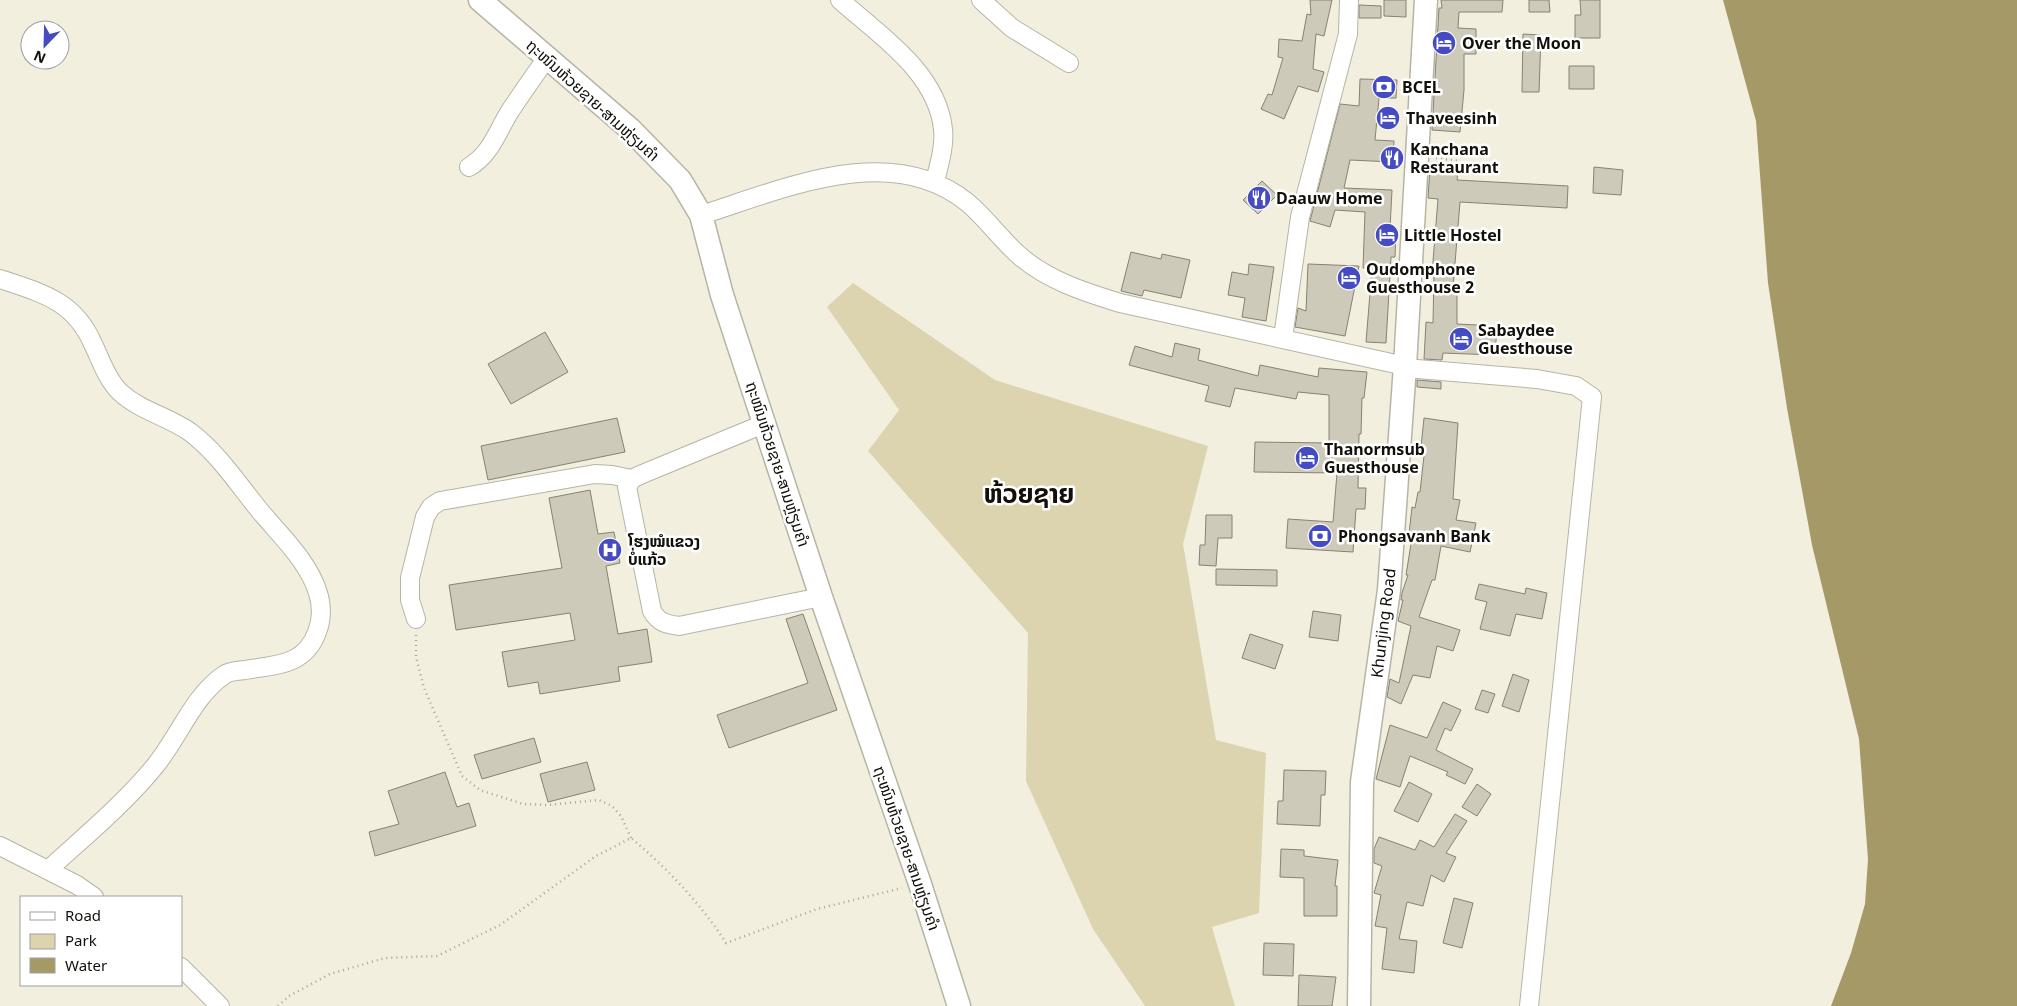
<svg xmlns="http://www.w3.org/2000/svg" width="2017" height="1006" font-family="'Noto Sans','Noto Sans Lao',sans-serif">
<style>
.green{fill:#dcd3af}
.water{fill:#a69968}
.building{fill:#cecaba;stroke:#868274}
.lines{fill:none;stroke-linecap:round;stroke-linejoin:round}
.minor-casing{stroke:#b8b4a5;stroke-width:20}
.major-casing{stroke:#b8b4a5;stroke-width:25}
.path{stroke:#a9a598;stroke-width:2.5;stroke-dasharray:1 4;stroke-linecap:butt}
.minor{stroke:#fff;stroke-width:18}
.major{stroke:#fff;stroke-width:22}
.labels{text-anchor:middle;dominant-baseline:central;stroke-width:5;stroke-linejoin:round;paint-order:stroke}
.poi-label{font-size:16px;font-weight:bold;fill:#12100b;stroke:#fff;text-anchor:start}
.street-label{font-size:16px;fill:#12100b;stroke:#fff}
.town-label{font-size:26px;font-weight:bold;fill:#12100b;stroke:#fff}
</style>
<rect width="100%" height="100%" fill="#f3efde"/>
<path class="green" d="M853 283 995 380 1208 446 1183 544 1216 740 1266 753 1259 913 1212 927 1235 1006H1145L1093 929 1026 781 1028 633 868 451 899 410 827 307Z"/>
<path class="water" d="M1723 0H2017V1006H1831L1851 953 1865 904 1868 859 1859 739 1812 545 1787 408 1768 283 1756 121Z"/>
<path class="building" d="M1310 0H1332L1324 36 1316 34 1313 69 1324 72 1318 92 1298 86 1284 119 1261 109 1268 94 1272 95 1283 58 1278 57 1279 39 1302 41 1307 14 1311 15Z
M1384 0H1406V17L1384 16Z
M1441 0H1503L1502 12H1459L1458 28 1476 29V54H1464V90L1460 132 1432 130 1439 8H1442Z
M1529 0H1549L1550 12H1529Z
M1580 0H1600V38H1575V15H1581Z
M1359 5 1381 6V18H1359Z
M1523 34 1541 35 1539 92H1522Z
M1569 66H1594V89H1569Z
M1360 79 1397 80 1396 98H1379L1375 140 1394 141 1393 162 1350 160 1344 188 1392 190 1390 228H1396L1395 257H1391L1386 343 1366 342 1372 269 1363 268 1365 212 1335 210 1330 227 1310 221 1340 104 1359 106Z
M1594 167 1623 170 1621 195 1593 193Z
M1430 168 1458 171 1457 180 1568 186 1567 208 1460 202 1453 288 1457 289V324L1497 326 1495 355 1443 353 1442 360 1424 359 1426 322 1433 323 1434 274H1432L1438 199 1428 198Z
M1262 181 1277 195 1258 214 1243 200Z
M1131 252 1161 259 1162 254 1190 260 1181 298 1144 290 1142 296 1121 291Z
M1249 264 1274 267 1266 321 1242 317 1245 298 1228 295 1232 272 1248 275Z
M1308 264 1359 266 1345 336 1295 327 1298 308 1306 311Z
M545 332 568 372 511 404 488 364Z
M1175 343 1200 349 1198 360 1258 376 1260 365 1318 377 1319 368 1367 372 1364 398H1362L1361 434H1359L1358 488H1366L1365 509H1356L1353 552 1286 548 1288 519 1333 522 1337 473 1254 472 1255 442 1329 443V395L1298 392 1296 399 1235 388 1230 407 1205 401 1209 386 1129 365 1135 346 1172 357Z
M1417 380 1441 382V389L1417 387Z
M617 418 625 452 488 480 481 446Z
M1424 418 1458 423 1453 499 1460 500 1456 520 1476 523 1470 552 1441 546 1435 580H1432L1419 617 1460 630 1453 651 1437 646 1430 678 1413 675 1401 704 1387 697 1390 679 1399 683 1411 626 1398 621 1403 600H1401L1402 593 1408 575H1406L1411 544 1408 543 1412 507 1415 508 1418 492H1420L1425 447H1421Z
M590 490 598 534 614 532 620 563 606 566 618 634 647 629 652 662 618 667 620 681 540 694 538 682 508 687 502 652 575 640 570 613 456 630 449 585 562 568 549 498Z
M1206 515H1232V538H1218L1216 566 1199 565 1200 545H1205Z
M1216 569 1277 570V586L1216 585Z
M1479 584 1525 594 1526 588 1547 593 1542 619 1516 614 1510 636 1480 629 1487 602 1475 599Z
M1313 611 1341 615 1338 641 1309 637Z
M803 614 837 710 729 748 717 715 808 683 786 619Z
M1250 634 1283 645 1275 669 1242 658Z
M1513 674 1529 680 1519 712 1502 706Z
M1482 690 1495 694 1488 713 1475 709Z
M1443 702 1461 710 1451 731 1445 728 1436 750 1473 769 1465 784 1446 775 1448 772 1410 756 1400 787 1376 779 1390 725 1427 738Z
M534 738 541 762 482 779 474 755Z
M587 762 595 790 548 802 540 774Z
M1284 770 1326 771 1325 795H1321L1320 826 1277 824 1278 801H1283Z
M445 772 457 807 469 803 476 826 375 856 369 832 399 824 388 791Z
M1409 782 1432 794 1418 822 1394 811Z
M1477 784 1491 794 1477 816 1462 807Z
M1455 814 1467 821 1446 853 1456 857 1444 882 1431 875 1423 906 1407 902 1399 939 1417 941 1414 973 1382 969 1387 928 1375 926 1381 895 1374 893 1382 866 1374 863V849L1379 837 1415 850 1420 840 1434 847Z
M1281 849 1304 850V856L1338 860 1335 886H1337V916H1304V878L1280 877Z
M1454 898 1473 903 1462 948 1443 943Z
M1264 943 1294 944 1293 976 1263 975Z
M1299 975 1336 977 1332 1006H1298Z"/>
<g class="lines">
<g class="minor-casing">
<path id="minor" d="M840 0C879 35 937 72 943 129 945 146 939 165 935 181
M981 0 1012 28 1069 63
M469 167C491 154 497 132 510 111 522 93 534 76 546 59
M701 215C784 189 891 140 968 203 987 219 1002 241 1021 257 1049 281 1085 292 1120 303L1405 366
M0 279C41 293 74 300 93 344 101 360 107 380 121 393 141 411 169 417 190 432 218 453 238 484 260 511 280 535 309 562 318 593 322 605 322 620 317 632 305 666 275 665 245 670 238 671 229 671 224 675 193 696 179 737 155 766 124 804 85 836 48 870
M1283 338 1300 217 1348 34 1349 0
M1405 368 1537 379 1576 386 1592 397 1529 1006
M766 423 640 475 632 479 627 487 652 611C659 623 666 624 679 626L821 597
M416 619 410 600V578L425 517 431 507 440 501 595 474 612 475 632 479
M0 846 77 885 94 897
M181 967 220 1006"/>
</g>
<g class="major-casing">
<path id="major" d="M480 0 630 129 680 180 701 215 722 295 821 597 920 884 959 1006
M1359 1006 1362 782 1389 590 1405 366 1426 0"/>
</g>
<path class="path" d="M1436 158 1459 161V174H1482
M416 635V657L424 688 462 776 480 790 523 804 547 805 599 800 612 806 621 816 631 838
M278 1006 289 996 330 974 385 958 437 956 500 925 596 856 631 838C667 868 701 904 726 943L817 909 902 888"/>
<use href="#minor" class="minor"/>
<use href="#major" class="major"/>
</g>
<defs>
<g id="hotel-disc" transform="scale(1.25)"><circle r="9.5" fill="#454bc0" stroke="#fff"/><path d="M-6-4.5h1.5V1H6V5H4.5V3h-9V5H-6ZM-4 0a1.8 1.8 0 1 1 3.6 0ZM.5 0V-2.5h3Q6-2.5 6 0Z" fill="#fff"/></g>
<g id="bank-disc" transform="scale(1.25)"><circle r="9.5" fill="#454bc0" stroke="#fff"/><path d="M-6-4H6V4H-6ZM0-2.3a2.3 2.3 0 1 0 0 4.6a2.3 2.3 0 1 0 0-4.6Z" fill="#fff"/></g>
<g id="restaurant-disc" transform="scale(1.25)"><circle r="9.5" fill="#454bc0" stroke="#fff"/><path d="M-5-6h1v4h1v-4h1v4h1v-4h1v5L-1.5 .5V6h-2V.5L-5-1ZM5-6V6H3V1.5H1.5Q1.5-4 5-6Z" fill="#fff"/></g>
<g id="hospital-disc" transform="scale(1.25)"><circle r="9.5" fill="#454bc0" stroke="#fff"/><path d="M-5-5h3v3.5h4V-5h3V5h-3V1.5h-4V5h-3Z" fill="#fff"/></g>
</defs>
<g fill-rule="evenodd">
<use href="#hotel-disc" x="1444" y="43"/>
<use href="#bank-disc" x="1384" y="87"/>
<use href="#hotel-disc" x="1388" y="118"/>
<use href="#restaurant-disc" x="1392" y="158"/>
<use href="#restaurant-disc" x="1259" y="198"/>
<use href="#hotel-disc" x="1387" y="235"/>
<use href="#hotel-disc" x="1349" y="278"/>
<use href="#hotel-disc" x="1461" y="339"/>
<use href="#hotel-disc" x="1307" y="458"/>
<use href="#bank-disc" x="1320" y="536"/>
<use href="#hospital-disc" x="610" y="550"/>
</g>
<g class="labels">
<g class="poi-label">
<text x="1462" y="43">Over the Moon</text>
<text x="1402" y="87">BCEL</text>
<text x="1406" y="118">Thaveesinh</text>
<text x="1410" y="149">Kanchana<tspan x="1410" dy="18">Restaurant</tspan></text>
<text x="1276" y="198">Daauw Home</text>
<text x="1404" y="235">Little Hostel</text>
<text x="1366" y="269">Oudomphone<tspan x="1366" dy="18">Guesthouse 2</tspan></text>
<text x="1478" y="330">Sabaydee<tspan x="1478" dy="18">Guesthouse</tspan></text>
<text x="1324" y="449">Thanormsub<tspan x="1324" dy="18">Guesthouse</tspan></text>
<text x="1338" y="536">Phongsavanh Bank</text>
<text x="628" y="541">ໂຮງໝໍແຂວງ<tspan x="628" dy="18">ບໍ່ແກ້ວ</tspan></text>
</g>
<g class="street-label">
<text transform="translate(593 100) rotate(42)">ຖະໜົນຫ້ວຍຊາຍ-ສາມຫຼ່ຽມຄຳ</text>
<text transform="translate(778 464) rotate(72)">ຖະໜົນຫ້ວຍຊາຍ-ສາມຫຼ່ຽມຄຳ</text>
<text transform="translate(1383 623) rotate(-83)">Khunjing Road</text>
<text transform="translate(907 848) rotate(71)">ຖະໜົນຫ້ວຍຊາຍ-ສາມຫຼ່ຽມຄຳ</text>
</g>
<g class="town-label">
<text x="1029" y="493">ຫ້ວຍຊາຍ</text>
</g>
</g>
<rect x="20" y="896" width="162" height="90" fill="#ffffff" stroke="#a09f9d"/>
<rect x="30" y="912" width="25" height="8" fill="#ffffff" stroke="#a09f9d"/>
<text x="65" y="921" font-size="15" fill="#12100b">Road</text>
<rect x="30" y="934" width="25" height="15" fill="#dcd3af" stroke="#a09f9d"/>
<text x="65" y="946" font-size="15" fill="#12100b">Park</text>
<rect x="30" y="958" width="25" height="15" fill="#a69968" stroke="#a09f9d"/>
<text x="65" y="971" font-size="15" fill="#12100b">Water</text>
<g transform="translate(45 45) rotate(203)"><circle r="24" fill="#ffffff" stroke="#a09f9d"/>
<path d="M0-4L9 19L0 12L-9 19Z" fill="#454bc0"/>
<text y="-8" font-size="14" font-weight="bold" text-anchor="middle" fill="#12100b">N</text>
</g>
</svg>
